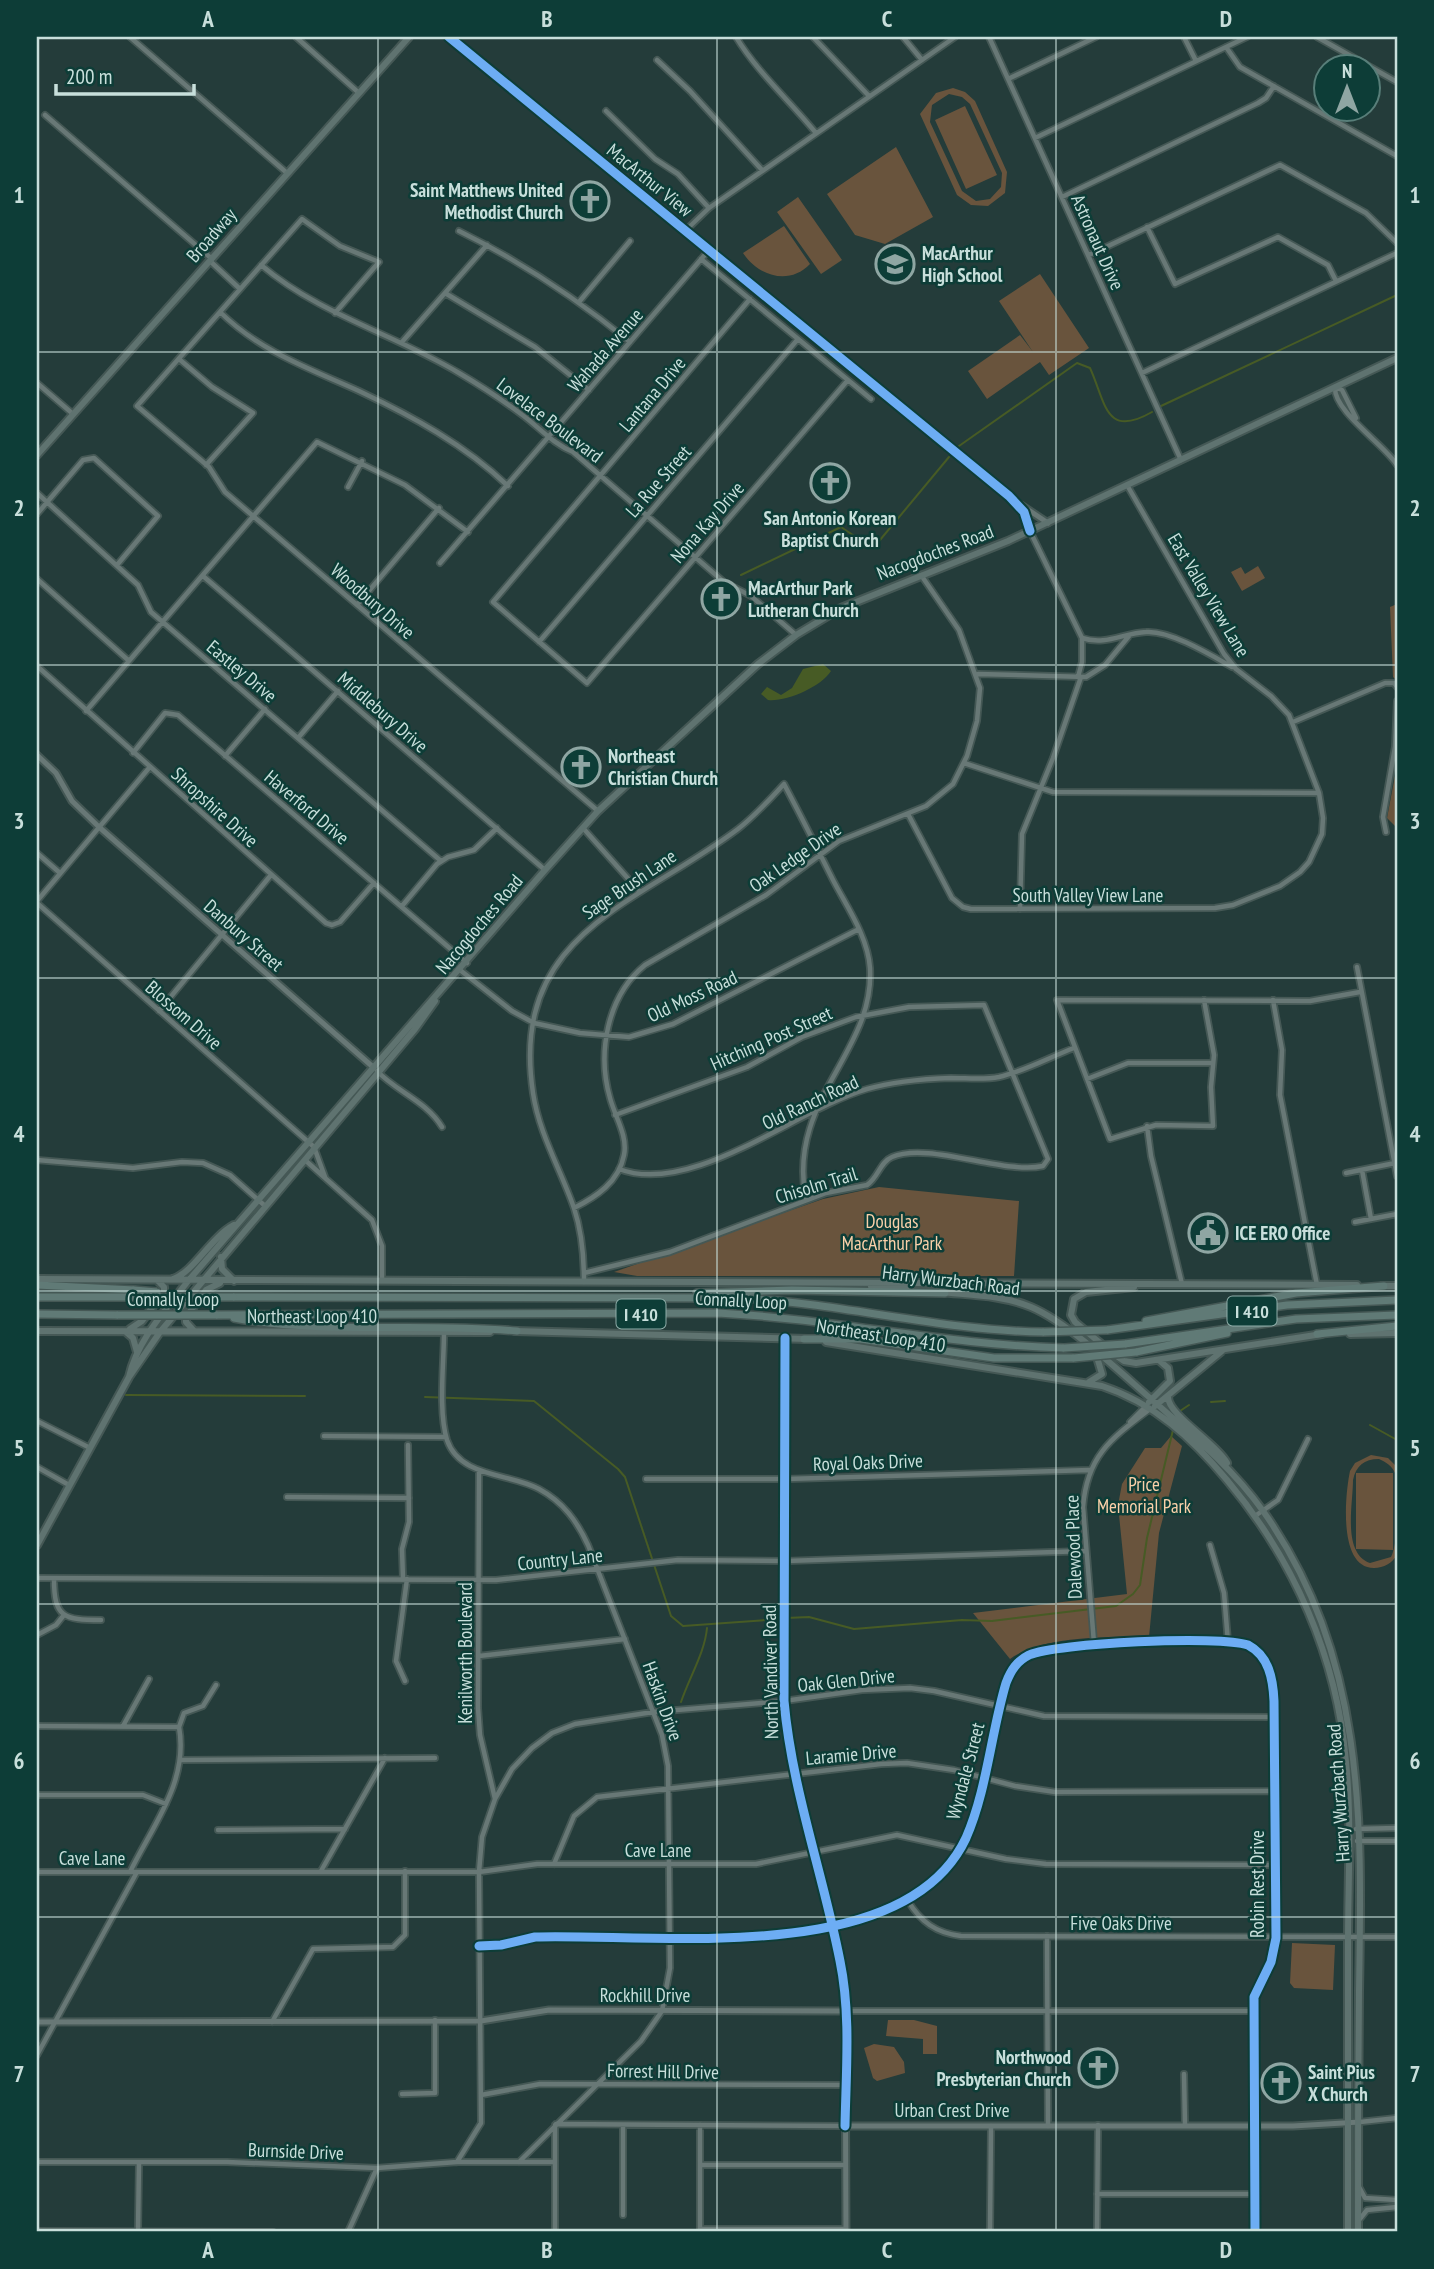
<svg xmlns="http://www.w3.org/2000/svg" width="1434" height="2269" font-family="'PT Sans Narrow',sans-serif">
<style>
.green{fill:#69543d;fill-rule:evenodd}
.water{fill:#475b25}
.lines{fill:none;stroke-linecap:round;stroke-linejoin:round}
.stream{stroke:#475b25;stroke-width:2}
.minor-casing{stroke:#455855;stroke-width:8}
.tertiary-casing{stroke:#455855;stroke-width:9}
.secondary-casing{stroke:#455855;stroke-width:10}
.motorway-casing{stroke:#455855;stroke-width:10}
.minor{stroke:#687876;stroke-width:4.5}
.tertiary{stroke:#687876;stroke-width:5}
.secondary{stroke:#5f7370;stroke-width:6}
.motorway{stroke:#607a76;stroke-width:7}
.motorway-bridge-casing{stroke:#455855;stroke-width:10;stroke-linecap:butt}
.motorway-bridge{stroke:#607a76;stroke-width:7}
.cycleway-casing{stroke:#0d3d37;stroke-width:13}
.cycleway{stroke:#6dadf4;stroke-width:9}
.grid{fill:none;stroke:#c8dfdb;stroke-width:2;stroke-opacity:0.55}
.labels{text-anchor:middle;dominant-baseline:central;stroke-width:5;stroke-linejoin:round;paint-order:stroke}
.shield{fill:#0d3d37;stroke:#90aeaa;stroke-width:2}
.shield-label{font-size:18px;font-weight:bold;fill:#c8dfdb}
.street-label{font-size:19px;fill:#c8dfdb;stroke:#0d3d37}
.poi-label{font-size:19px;font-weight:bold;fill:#c8dfdb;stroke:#0d3d37;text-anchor:start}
.park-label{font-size:19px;fill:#fad0a9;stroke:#0d3d37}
.neatline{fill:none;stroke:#c8dfdb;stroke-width:2.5}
.grid-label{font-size:23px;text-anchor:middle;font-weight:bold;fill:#c8dfdb}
</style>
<rect width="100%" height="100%" fill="#243c3a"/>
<path class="green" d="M953 88 965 92 975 101 1007 172 1005 193 988 206 971 205 957 195 920 114 936 93ZM949 94 962 97 970 104 1002 173 1001 187 990 199 976 201 962 191 930 122 932 105Z
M965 106 997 175 966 189 935 120Z
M896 147 933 217 885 244 855 235 827 194Z
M798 197 842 260 821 274 777 212Z
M784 226 810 264C789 286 758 276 743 253Z
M1040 274 1089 348 1049 375 1040 362 987 399 968 371 1020 335 1033 352 999 301Z
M1258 566 1265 578 1242 591 1231 572 1241 567 1245 574Z
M1397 604V681L1393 677 1390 607Z
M1397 765V834L1395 826 1387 818Z
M879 1187 1019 1201 1014 1276H637L614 1272 823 1199Z
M1171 1436 1182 1446 1159 1533 1149 1637C1108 1637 1044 1635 1010 1659L973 1613 1127 1594 1118 1505 1122 1484 1145 1448H1161Z
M1371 1455 1388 1458 1397 1467V1555C1392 1563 1384 1568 1374 1568 1338 1568 1345 1495 1350 1471L1355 1463ZM1379 1459C1386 1462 1392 1466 1395 1473 1401 1487 1398 1545 1391 1557L1370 1563C1342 1553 1353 1505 1353 1480 1356 1466 1364 1459 1379 1459Z
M1356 1473H1393V1550L1356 1549Z
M1292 1943 1335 1945 1333 1990 1294 1988 1290 1983Z
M888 2020H914L937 2026V2054H923V2039L886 2036Z
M874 2044 894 2047 904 2062 905 2073 877 2081 873 2078 864 2048Z"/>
<path class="water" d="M823 664 831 671C821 687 786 702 768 700L761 694 767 687 781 695 792 688 803 669Z"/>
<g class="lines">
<path class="stream" d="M1161 406 1397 295
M959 446 1077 363 1090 368C1106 403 1105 439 1152 412
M741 575 841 527 869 546H875L949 457
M126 1395 305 1396
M425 1397 534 1401 618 1469 625 1477 671 1616 683 1626 781 1619
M1211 1402 1225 1401
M1180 1411 1189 1405
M1370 1425 1397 1440
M786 1618 809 1617 854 1629 962 1620 992 1621 1116 1606 1133 1594 1140 1585 1147 1538 1173 1430
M681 1702C689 1678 705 1652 707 1628"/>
<g class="minor-casing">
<path id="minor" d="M130 37 287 173
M296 37 359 93
M736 37C758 73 789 100 816 133
M813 37 869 96
M903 37 922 60
M989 37 1181 460
M1184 37 1196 61
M1317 37 1397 82
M1226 47 1240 67 1397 156
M657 60 690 91 762 170
M1008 79 1096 37
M606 111 655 159 678 174 709 208
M45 115 212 259
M1035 138 1247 37
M1062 197 1258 103 1266 98 1274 86
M1147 227 1175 284 1278 237 1328 265 1336 281
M459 231C522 262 576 298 630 342
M685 231 709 208 955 37
M1089 255 1280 165 1366 213 1397 243
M701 259 871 399
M210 261 240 289
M261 265C320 315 394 334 459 373 481 386 501 399 521 414 539 427 553 444 573 452L724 582 751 596 796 635
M445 293 535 347 589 390
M750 299 493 602 587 683 848 380
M579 302 630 241
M220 312C261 352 308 368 359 391 412 416 465 445 508 486
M335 313 379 262 340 246 302 219 137 406 209 467 225 492 598 811
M402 342 487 245
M179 359 212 387 253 413 206 465
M1142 373 1397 253
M37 383 73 414
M1335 387C1333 411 1385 445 1397 465
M1335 387 1342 390 1356 418
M348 487 362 461
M37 493 138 585 151 612 441 861
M37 514 83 460 94 458 158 516 117 565
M1030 531 1082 638V662L1078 677
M440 563 709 250
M203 576 545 870
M37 579 128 660
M357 605 439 508
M1082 638C1106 646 1123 633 1146 632 1170 630 1211 655 1232 667
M539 642 798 339
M37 666 326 923 332 925 340 922 374 883
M978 674 1086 677 1105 665 1129 636
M86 711 317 442 405 485 468 532
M1293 722 1385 683H1394L1397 687
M298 738 338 691
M133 753 165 713 178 715 467 963
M225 756 265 709
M964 763 1053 792 1319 793
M908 814 952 898 963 907 971 909 1215 908 1233 905 1280 886 1300 872 1309 862 1322 834 1323 818 1319 793 1289 715 1271 696 1236 669 1224 654 1127 485
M583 828 640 892
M1386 832 1383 817 1395 747 1397 701
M37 853 60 873
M37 901 149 768
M37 903 314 1147 325 1177
M402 906 437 864 448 857 474 850 497 828
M1020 909 1022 834 1053 758 1081 677
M1357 967 1397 1176
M460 970 512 1011 534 1023 580 1033 629 1037 673 1024 859 929
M1204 1000 1214 1055 1211 1087 1213 1126 1156 1125 1110 1139 1057 1000 1303 1001H1310L1360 992
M1273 1000 1282 1050 1280 1095 1317 1285
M159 1011 271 875
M377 1071C397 1092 426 1101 442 1127
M1087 1079 1128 1063H1213
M1147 1126 1151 1156 1182 1284
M37 1160 133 1168 182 1162 203 1163 230 1175 264 1205
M305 1160 372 1220 382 1246V1280
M619 1169C692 1197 797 1109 867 1089 895 1081 922 1079 951 1078 967 1078 984 1080 999 1077 1025 1071 1050 1057 1074 1048
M1362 1170 1371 1219
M1346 1173 1395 1163
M574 1208C596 1197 619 1182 624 1155 628 1136 615 1117 610 1098 597 1053 607 996 645 965L766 895 839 841 926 806 953 784 967 756 977 721 980 688 959 630 921 575
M1355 1222 1397 1214
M584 1273 670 1252 826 1193 867 1185C878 1178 880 1162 892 1157 928 1141 1004 1175 1043 1166L1048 1159 984 1005 909 1007 856 1017 802 1037 747 1067 615 1115
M584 1282C584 1257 582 1232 574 1208 561 1170 539 1134 533 1093 509 933 637 905 738 829 755 816 770 799 784 784 801 816 817 848 833 880 847 907 868 937 870 968 875 1053 786 1100 806 1200
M444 1332C444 1363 438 1411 447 1440 460 1478 510 1473 539 1489 563 1502 577 1521 588 1545L662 1735 668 1766 670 1968 662 2011 641 2041 519 2162
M37 1421 90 1448
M1130 1422 1146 1406
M324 1436 446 1437
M37 1467 69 1485
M646 1479H786L1090 1470
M287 1497 409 1498
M1255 1516 1278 1500 1308 1439
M1210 1545 1224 1593 1228 1642
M37 1578 496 1580 678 1560 786 1561 1086 1551
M54 1579C54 1618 64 1620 101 1620
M403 1579 402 1549 409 1522 408 1445
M37 1635 56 1625 64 1615
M1094 1643 1083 1507C1087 1455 1112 1438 1150 1409
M479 1656 625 1639
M405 1681 396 1661 407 1579
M37 1726 179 1727
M123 1726 149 1679
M179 1727 184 1713 203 1706 216 1685
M180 1760 435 1758
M37 1795H143L166 1804
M495 1799 512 1769 532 1748 552 1733 575 1724 653 1712 784 1701 862 1690 910 1688 934 1691 1044 1716 1274 1717
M1356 1829 1397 1828
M218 1830 345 1829
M1357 1841H1397
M554 1864 574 1816 597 1797 881 1764 907 1763 954 1770 1015 1786 1055 1792 1274 1791
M321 1871 385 1758
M37 1872H479L537 1864H756L897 1835 1006 1859 1046 1864 1273 1865
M130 1872C152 1826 189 1782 179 1727
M908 1901C921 1922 936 1933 961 1936L1397 1937
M1047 1936 1048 2126
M479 1946 501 1945 535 1937C654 1933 905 1969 966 1838 987 1790 991 1733 1006 1683 1011 1670 1017 1661 1029 1655 1056 1643 1220 1635 1248 1645 1269 1656 1273 1679 1274 1701L1276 1938 1271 1962 1254 1997 1255 2232
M845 2011H1254
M272 2022 313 1949 393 1947 405 1935V1871
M37 2055 137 1872
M1184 2074 1185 2125
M402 2094 435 2093V2020
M481 2095 540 2084 846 2085
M1360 2122 1397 2118
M556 2124 845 2126
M700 2125V2232
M37 2162H227L377 2168 457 2162H554
M457 2162 481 2123 479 1872 482 1837 495 1799 480 1735 478 1708 479 1470
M700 2165H845
M1359 2187 1365 2198 1397 2200
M1097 2194H1255
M623 2215V2126
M1359 2220 1367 2210 1397 2207
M700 2229H846
M37 2231 273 2232
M138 2231 139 2162
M348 2232 377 2168
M555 2232V2125
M990 2232 991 2126
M1097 2232 1098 2125"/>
</g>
<g class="tertiary-casing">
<path id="tertiary" d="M449 37 1009 496 1024 512 1030 531
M1021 505 1048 523
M37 755 56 773 72 801 99 827 373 1067
M785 1338 784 1701C793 1802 831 1897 845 1997L846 2232
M37 2022 481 2021 549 2010 845 2011
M845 2126H1293L1360 2122"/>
</g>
<g class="secondary-casing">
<path id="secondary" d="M37 455 409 37
M221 1257 222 1269 234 1281
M37 1279 1357 1285
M173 1279C194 1272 210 1238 234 1225
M871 1286 909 1289
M1382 1286H1397
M1134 1287 1086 1292 1074 1299 1071 1315 1075 1322 1111 1352 1124 1361 1136 1363 1322 1334
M941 1292C970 1295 1003 1295 1031 1307 1071 1324 1124 1376 1158 1405 1196 1438 1233 1469 1263 1511 1366 1657 1362 1820 1359 1991 1358 2071 1358 2152 1358 2232
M130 1329 142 1321 164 1292V1287L158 1281
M37 1331 490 1332
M194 1331 186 1322V1317L206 1290 220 1283
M515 1331 808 1339
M126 1332 133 1338 137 1352
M1350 1334 1397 1333
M826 1342 1102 1386C1154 1403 1192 1438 1227 1480 1294 1560 1337 1657 1346 1762 1352 1822 1348 1882 1348 1942 1348 2039 1348 2135 1348 2232
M129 1377C137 1340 166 1310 188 1281L545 870 598 811 758 664 796 635 841 608 1008 541 1397 358
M1089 1382 1102 1374 1097 1357
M1168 1397C1168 1415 1216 1443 1227 1463
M1149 1402 1170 1381 1168 1368 1160 1361
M1155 1406 1222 1351
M37 1545 129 1377 160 1332 415 1029 435 1001"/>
</g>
<g class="motorway-casing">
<path id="motorway" d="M37 1285 134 1290
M697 1293 792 1290 945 1293
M37 1297H133
M233 1297 739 1298C842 1303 942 1331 1044 1332
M37 1314 118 1315
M216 1315 718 1313C834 1319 947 1345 1064 1348
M234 1318C326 1335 423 1322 517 1331
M1146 1321 1296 1293 1384 1286
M1107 1330 1287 1305 1397 1300
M1317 1334 1397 1326
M804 1339H860L994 1358H1074
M1125 1344 1296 1319 1397 1315
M1136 1352 1227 1333"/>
</g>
<use href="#minor" class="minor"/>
<use href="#tertiary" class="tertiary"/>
<use href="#secondary" class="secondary"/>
<use href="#motorway" class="motorway"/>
<g class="motorway-bridge-casing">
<path id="motorway-bridge" d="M134 1290 157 1292
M133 1297H233
M118 1315H216
M1044 1332 1107 1330
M1064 1348 1125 1344
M1074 1358 1136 1352"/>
</g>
<use href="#motorway-bridge" class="motorway-bridge"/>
<g class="cycleway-casing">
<path id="cycleway" d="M449 37 1009 496 1024 512 1030 531
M785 1338 784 1701C792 1790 823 1874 840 1961 851 2014 846 2072 845 2126
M479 1946 501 1945 535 1937C654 1933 905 1969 966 1838 987 1790 991 1733 1006 1683 1011 1670 1017 1661 1029 1655 1056 1643 1220 1635 1248 1645 1269 1656 1273 1679 1274 1701L1276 1938 1271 1962 1254 1997 1255 2232"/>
</g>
<use href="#cycleway" class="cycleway"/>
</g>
<path class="grid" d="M378 37V2232M717 37V2232M1056 37V2232M37 352H1397M37 665H1397M37 978H1397M37 1291H1397M37 1604H1397M37 1917H1397"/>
<defs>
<g id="church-ring" transform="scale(2.0125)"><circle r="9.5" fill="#0d3d37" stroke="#8fa6a3" stroke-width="1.5"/><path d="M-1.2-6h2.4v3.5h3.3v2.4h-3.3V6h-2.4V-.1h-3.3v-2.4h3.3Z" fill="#8fa6a3"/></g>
<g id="school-ring" transform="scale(2.0125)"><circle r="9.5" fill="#0d3d37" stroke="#8fa6a3" stroke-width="1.5"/><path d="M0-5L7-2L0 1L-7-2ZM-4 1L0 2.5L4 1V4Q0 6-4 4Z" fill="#8fa6a3"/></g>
<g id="civic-ring" transform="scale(2.0125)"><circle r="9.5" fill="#0d3d37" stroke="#8fa6a3" stroke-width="1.5"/><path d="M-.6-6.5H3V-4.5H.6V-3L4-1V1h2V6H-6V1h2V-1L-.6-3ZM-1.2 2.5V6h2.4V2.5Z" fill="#8fa6a3"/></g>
</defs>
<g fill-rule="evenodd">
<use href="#church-ring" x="590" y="201"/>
<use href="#school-ring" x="895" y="264"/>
<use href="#church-ring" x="830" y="483"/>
<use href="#church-ring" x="721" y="599"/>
<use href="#church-ring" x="581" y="767"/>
<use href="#civic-ring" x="1208" y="1233"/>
<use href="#church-ring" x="1098" y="2068"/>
<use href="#church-ring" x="1281" y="2083"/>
</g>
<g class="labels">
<g class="shield">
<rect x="1227.5" y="1296.5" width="49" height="29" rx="5"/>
<rect x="616.5" y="1299.5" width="49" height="29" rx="5"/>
</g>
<g class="shield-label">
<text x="1252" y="1311">I 410</text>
<text x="641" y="1314">I 410</text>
</g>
<g class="street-label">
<text transform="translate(650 180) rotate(39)">MacArthur View</text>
<text transform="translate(211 235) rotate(-49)">Broadway</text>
<text transform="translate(1098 242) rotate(66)">Astronaut Drive</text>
<text transform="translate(605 350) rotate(-49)">Wahada Avenue</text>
<text transform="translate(652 394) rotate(-50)">Lantana Drive</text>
<text transform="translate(550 420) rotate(37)">Lovelace Boulevard</text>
<text transform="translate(658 481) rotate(-49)">La Rue Street</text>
<text transform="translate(707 522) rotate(-49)">Nona Kay Drive</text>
<text transform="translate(935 552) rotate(-21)">Nacogdoches Road</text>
<text transform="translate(1209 595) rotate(59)">East Valley View Lane</text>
<text transform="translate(373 601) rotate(41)">Woodbury Drive</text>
<text transform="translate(242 671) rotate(40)">Eastley Drive</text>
<text transform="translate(383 712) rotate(41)">Middlebury Drive</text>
<text transform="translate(215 807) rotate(42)">Shropshire Drive</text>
<text transform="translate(307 807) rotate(40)">Haverford Drive</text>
<text transform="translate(795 857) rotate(-35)">Oak Ledge Drive</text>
<text transform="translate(629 884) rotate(-34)">Sage Brush Lane</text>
<text x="1088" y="895">South Valley View Lane</text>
<text transform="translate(479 924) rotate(-50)">Nacogdoches Road</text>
<text transform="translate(244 935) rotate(41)">Danbury Street</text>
<text transform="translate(692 996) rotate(-25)">Old Moss Road</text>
<text transform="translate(184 1015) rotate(41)">Blossom Drive</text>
<text transform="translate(771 1038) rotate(-24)">Hitching Post Street</text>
<text transform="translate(810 1102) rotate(-25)">Old Ranch Road</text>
<text transform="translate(816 1185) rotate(-17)">Chisolm Trail</text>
<text transform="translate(951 1280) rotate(7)">Harry Wurzbach Road</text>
<text x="173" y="1299">Connally Loop</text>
<text transform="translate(741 1300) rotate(3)">Connally Loop</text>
<text x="312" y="1316">Northeast Loop 410</text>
<text transform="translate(881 1335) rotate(9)">Northeast Loop 410</text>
<text transform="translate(868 1462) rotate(-2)">Royal Oaks Drive</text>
<text transform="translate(1073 1547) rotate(-92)">Dalewood Place</text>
<text transform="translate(560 1559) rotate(-6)">Country Lane</text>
<text transform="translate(465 1653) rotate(-90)">Kenilworth Boulevard</text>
<text transform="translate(770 1672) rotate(-91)">North Vandiver Road</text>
<text transform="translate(846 1680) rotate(-6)">Oak Glen Drive</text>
<text transform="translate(663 1701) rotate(70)">Haskin Drive</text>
<text transform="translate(851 1754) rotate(-5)">Laramie Drive</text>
<text transform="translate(965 1771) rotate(-75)">Wyndale Street</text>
<text transform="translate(1338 1793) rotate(-94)">Harry Wurzbach Road</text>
<text x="658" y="1850">Cave Lane</text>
<text x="92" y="1858">Cave Lane</text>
<text transform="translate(1257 1884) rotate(-90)">Robin Rest Drive</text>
<text x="1121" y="1923">Five Oaks Drive</text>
<text x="645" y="1995">Rockhill Drive</text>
<text transform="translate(663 2071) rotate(1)">Forrest Hill Drive</text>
<text x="952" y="2110">Urban Crest Drive</text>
<text transform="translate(296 2151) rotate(2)">Burnside Drive</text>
</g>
<g class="poi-label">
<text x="563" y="190" text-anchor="end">Saint Matthews United<tspan x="563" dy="22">Methodist Church</tspan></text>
<text x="922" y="253">MacArthur<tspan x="922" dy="22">High School</tspan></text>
<text x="830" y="518" text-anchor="middle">San Antonio Korean<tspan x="830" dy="22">Baptist Church</tspan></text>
<text x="748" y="588">MacArthur Park<tspan x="748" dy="22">Lutheran Church</tspan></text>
<text x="608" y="756">Northeast<tspan x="608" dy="22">Christian Church</tspan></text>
<text x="1235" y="1233">ICE ERO Office</text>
<text x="1071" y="2057" text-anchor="end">Northwood<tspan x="1071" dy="22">Presbyterian Church</tspan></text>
<text x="1308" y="2072">Saint Pius<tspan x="1308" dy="22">X Church</tspan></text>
</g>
<g class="park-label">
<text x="892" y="1221">Douglas<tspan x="892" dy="22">MacArthur Park</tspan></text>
<text x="1144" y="1484">Price<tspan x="1144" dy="22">Memorial Park</tspan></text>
</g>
</g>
<rect width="1434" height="2269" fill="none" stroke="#0d3d37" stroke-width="77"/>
<g transform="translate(1347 88)"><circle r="33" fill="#0d3d37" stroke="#587e79" stroke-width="2"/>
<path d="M0-5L12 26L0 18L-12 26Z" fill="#8fa6a3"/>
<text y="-10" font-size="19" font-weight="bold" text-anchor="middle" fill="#c8dfdb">N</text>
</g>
<path d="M56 84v10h138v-10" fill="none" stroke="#c8dfdb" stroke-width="3.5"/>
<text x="66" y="84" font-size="21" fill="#c8dfdb" stroke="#0d3d37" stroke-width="5" paint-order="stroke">200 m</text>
<rect x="38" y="38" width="1358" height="2192" class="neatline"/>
<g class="grid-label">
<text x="208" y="27">A</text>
<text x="547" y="27">B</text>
<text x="887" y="27">C</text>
<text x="1226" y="27">D</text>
<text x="19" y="203">1</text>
<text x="1415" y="203">1</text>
<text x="19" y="516">2</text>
<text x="1415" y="516">2</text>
<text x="19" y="829">3</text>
<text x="1415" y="829">3</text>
<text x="19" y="1142">4</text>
<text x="1415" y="1142">4</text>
<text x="19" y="1456">5</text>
<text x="1415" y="1456">5</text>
<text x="19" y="1769">6</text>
<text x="1415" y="1769">6</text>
<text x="19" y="2082">7</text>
<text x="1415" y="2082">7</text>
<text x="208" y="2258">A</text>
<text x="547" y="2258">B</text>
<text x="887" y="2258">C</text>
<text x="1226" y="2258">D</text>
</g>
</svg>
